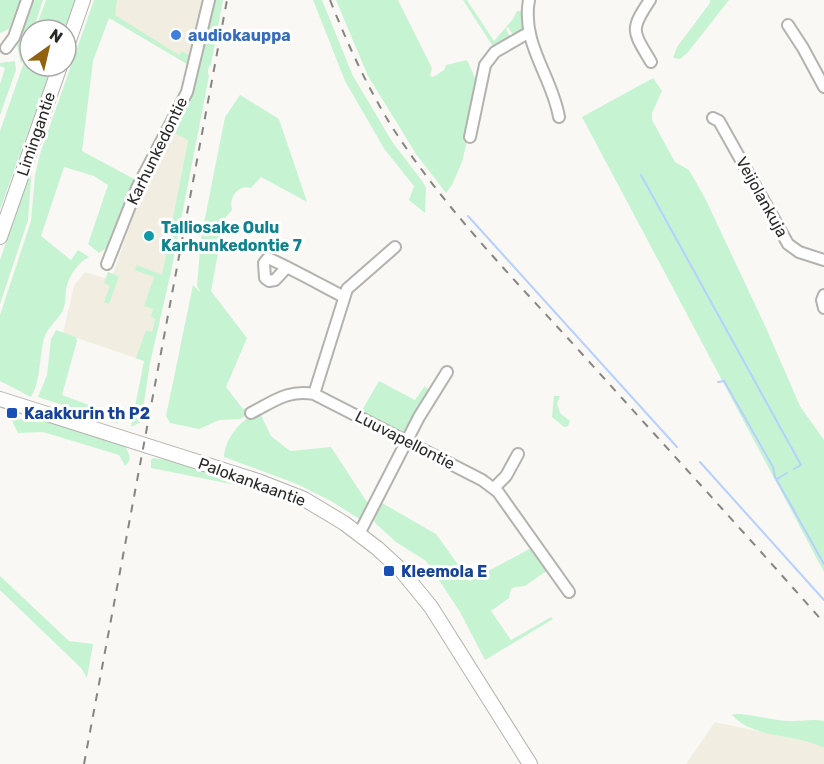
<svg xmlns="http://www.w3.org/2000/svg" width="824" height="764" font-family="Rubik,sans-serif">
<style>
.built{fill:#f1ede1}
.green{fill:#c6f4d2}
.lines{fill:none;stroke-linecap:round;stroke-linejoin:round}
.stream{stroke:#b6d0ff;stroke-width:2}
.minor-casing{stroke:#b3b2ae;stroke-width:14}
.major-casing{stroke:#b3b2ae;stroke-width:16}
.minor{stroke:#fff;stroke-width:10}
.major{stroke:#fff;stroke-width:14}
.rail{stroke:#868582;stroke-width:2;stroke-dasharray:8 8;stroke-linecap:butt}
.shop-dot{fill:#3f7fe0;stroke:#fff;stroke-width:2}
.culture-dot{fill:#0f9aa8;stroke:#fff;stroke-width:2}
.transit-dot{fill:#1a4fb4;stroke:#fff;stroke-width:2}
.labels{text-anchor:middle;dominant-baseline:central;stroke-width:6;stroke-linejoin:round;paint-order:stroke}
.shop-label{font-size:16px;font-weight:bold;fill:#366cbe;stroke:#fff;text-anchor:start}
.street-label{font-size:16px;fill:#2a2928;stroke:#fff}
.culture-label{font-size:16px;font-weight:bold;fill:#0d838f;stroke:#fff;text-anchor:start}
.transit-label{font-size:16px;font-weight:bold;fill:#164399;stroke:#fff;text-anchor:start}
</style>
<rect width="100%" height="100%" fill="#faf8f4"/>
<path class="built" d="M101 0H202L187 64 97 10Z
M174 132 188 139 147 362 63 333 74 286 85 272 111 280 140 196Z
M715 722 814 743 824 748V764H686Z"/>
<path class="green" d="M0 0H20L9 29 0 33Z
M29 0H43L33 30H30V37L21 64 16 40Z
M46 0H77L66 30H35Z
M94 0H117L115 15 179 55 182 51 190 56 188 67 186 66 187 64 109 18 93 61 82 151 134 179 131 185 133 186 113 243 99 253 88 244 108 185 94 176 64 167 41 236 71 260 78 250 89 257C77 263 68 277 66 290 65 297 66 306 62 312 56 322 47 328 44 339 39 358 41 380 31 397L0 381V315L31 221 35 175 40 154Z
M212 0H223L211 64C208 67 207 72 209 76L171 272 150 363 141 422 131 427 144 361 136 358 146 330 152 332 155 319 151 316 153 309 144 306 154 277 135 270 137 265 162 275 188 140 171 131Z
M313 0H322L353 76 393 143 423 182 426 188 425 213 409 200 414 186 385 150 345 81Z
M336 0H398L432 68 430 76 433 77 444 70 446 65 467 60 476 80 471 124 462 162 452 185 446 193 416 154 368 76Z
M463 0H467L494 41 513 19 517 11H524L523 30 514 37 508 27 506 29 511 38 496 46 492 45Z
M710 0H729L688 52 680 59 673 58 677 47 710 3Z
M30 45V66H52L0 209V131Z
M15 61 16 70 0 115V84L5 68 0 66V63Z
M653 78 662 91 652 113V120L675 162 689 170 705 198 767 330 800 406 824 440V572L582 117Z
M240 95 279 119 307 202 261 177 251 188C237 185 229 197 232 210L220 224 223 227 211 291 247 338 226 387 243 409 256 403 258 408 240 419 219 420 199 429 170 423 166 416 193 285 201 293 197 286 201 238 225 117Z
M32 167 28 220 0 304V260Z
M108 272 119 276 109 304 104 302 110 286 104 283Z
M56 330 76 337 77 341 62 395 119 416 120 421 117 423 38 397 47 375 51 339Z
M379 381 415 400 425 386 429 391 405 433 402 434 361 412Z
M554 396H560L557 403 560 413 570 421 568 426 564 427 552 417Z
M259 411 271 436 290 451 331 447 367 502 371 505 361 520 331 501 297 484 224 457C225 437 242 419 259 411Z
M33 416 125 446C129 454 133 459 125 466L119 455 43 432 18 433 12 421Z
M153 458 179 462 251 488 151 468V460Z
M382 503 436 534 470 581 531 548 548 570 525 586 515 587 511 589 509 598 491 611 511 640 551 617 553 619 485 660 460 612 431 568 426 561 396 542 375 523 374 518Z
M0 576 69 641 93 644 87 678 81 668 0 590Z
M735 714C755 714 775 722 794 721 805 721 813 719 824 721V748C795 733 755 740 732 715Z"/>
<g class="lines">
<path class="stream" d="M641 175 801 465 794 469
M468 216 677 447
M718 382 724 381 773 467 775 477 824 564
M700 462 824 600
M777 479 787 473"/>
<g class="minor-casing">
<path id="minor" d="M529 0C521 44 552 76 559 117
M650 0C629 31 633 31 651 62
M788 25 803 48 824 87
M6 48 14 37 27 0
M713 118 719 121 788 244 799 252 824 260
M470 137 485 65 495 52 528 33
M107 264 137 188 187 92 209 0
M287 267 275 280 269 281 265 278 264 263 268 258C294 270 319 284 344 297
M824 295 822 300 824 308
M314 394 347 289 395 247
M251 413C273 402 288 389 314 394L482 480 498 492 569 592
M494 488 506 476 518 454
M359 534 419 417 447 372"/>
</g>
<g class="major-casing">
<path id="major" d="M66 49 83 0
M0 237 60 66
M0 399 258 481 304 499 344 523 377 548 400 569 431 607 530 764"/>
</g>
<use href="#minor" class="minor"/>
<use href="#major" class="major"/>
<path class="rail" d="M330 0C348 45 368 89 394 130 448 213 518 283 584 356 664 445 745 533 824 623
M84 764 227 0"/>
</g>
<circle class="shop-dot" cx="176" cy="35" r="6"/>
<circle class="culture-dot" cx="149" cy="236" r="6"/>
<g class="transit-dot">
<rect x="6" y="407" width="12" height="12" rx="3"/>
<rect x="383" y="565" width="12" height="12" rx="3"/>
</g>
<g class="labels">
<g class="shop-label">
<text x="188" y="35">audiokauppa</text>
</g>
<g class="street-label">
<text transform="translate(36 134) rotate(-71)">Limingantie</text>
<text transform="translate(157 151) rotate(-64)">Karhunkedontie</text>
<text transform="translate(762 197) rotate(61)">Veijolankuja</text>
<text transform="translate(405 440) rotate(27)">Luuvapellontie</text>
<text transform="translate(252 482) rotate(20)">Palokankaantie</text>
</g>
<g class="culture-label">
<text x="161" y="227">Talliosake Oulu<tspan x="161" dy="18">Karhunkedontie 7</tspan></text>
</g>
<g class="transit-label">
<text x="24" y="413">Kaakkurin th P2</text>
<text x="401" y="571">Kleemola E</text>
</g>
</g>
<g transform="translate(48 48) rotate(34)"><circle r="28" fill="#ffffff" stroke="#aaa9a9" stroke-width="1.5"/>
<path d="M0-4.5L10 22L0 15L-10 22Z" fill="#92620f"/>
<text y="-9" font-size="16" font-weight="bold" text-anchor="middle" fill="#2a2928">N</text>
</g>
</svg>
